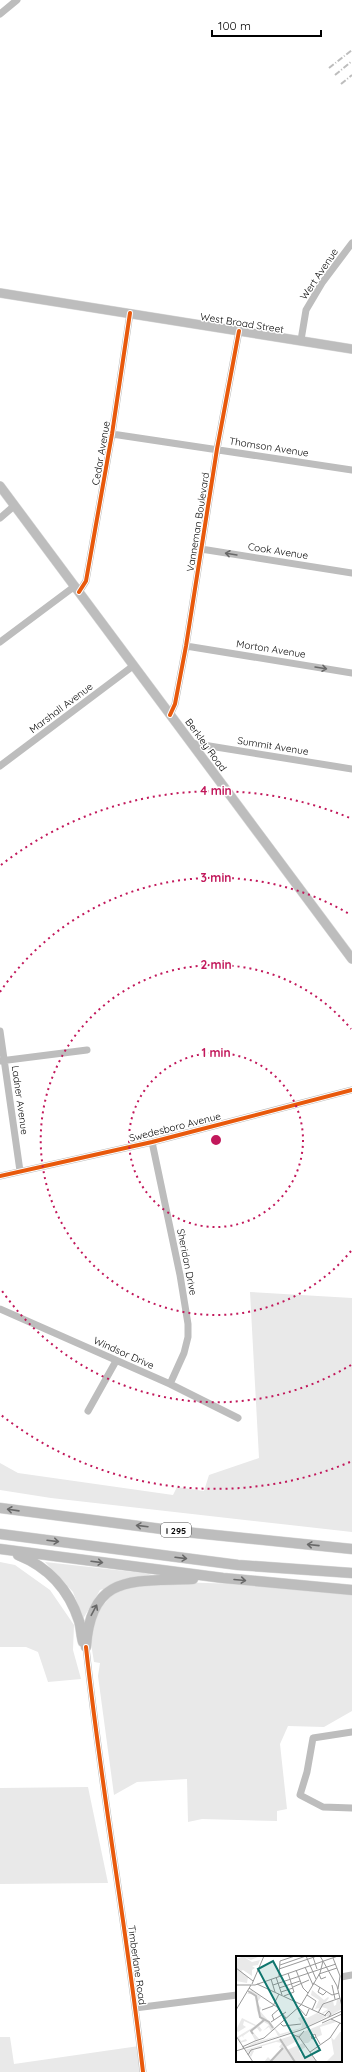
<svg xmlns="http://www.w3.org/2000/svg" width="352" height="2072" font-family="Quicksand,sans-serif">
<style>
.green{fill:#e9e9e9}
.lines{fill:none;stroke-linecap:round;stroke-linejoin:round}
.major-casing{stroke:#dbdbdb;stroke-width:10}
.highway-casing{stroke:#dbdbdb;stroke-width:11}
.minor{stroke:#bdbdbd;stroke-width:7}
.major{stroke:#bdbdbd;stroke-width:9}
.highway{stroke:#bdbdbd;stroke-width:10}
.rail{stroke:#bdbdbd;stroke-width:2;stroke-dasharray:6 2 1 2;stroke-linecap:butt}
.cycleway-casing{stroke:#fff;stroke-width:6}
.cycleway{stroke:#e8590c;stroke-width:4}
.oneway{stroke:#686868}
.ring{fill:none;stroke:#c2185b;stroke-width:2;stroke-dasharray:2 4}
.labels{text-anchor:middle;dominant-baseline:central;stroke-width:3;stroke-linejoin:round;paint-order:stroke}
.shield{fill:#fff;stroke:#4c4c4c;stroke-width:1}
.shield-label{font-size:9px;font-weight:bold;fill:#000}
.street-label{font-size:10px;fill:#000;stroke:#fff}
.inset-river{fill:none;stroke:#bbb;stroke-width:2}
.inset-road{fill:none;stroke:#999;stroke-width:1}
.view{fill:#0f766e;fill-opacity:0.15;stroke:#0f766e;stroke-width:2}
.inset-edge{fill:none;stroke:#000;stroke-width:2}
.centre{fill:#c2185b;stroke:#fff;stroke-width:2}
.ring-label{font-size:12px;text-anchor:middle;font-weight:bold;fill:#c2185b;stroke:#fff;stroke-width:3;stroke-linejoin:round;paint-order:stroke}
</style>
<rect width="100%" height="100%" fill="#fff"/>
<path class="green" d="M250 1292 352 1298V1532L51 1498 0 1490V1463L18 1473 173 1495 177 1487 204 1491 209 1475 259 1458Z
M0 1562 15 1565 50 1590 74 1625 73 1650 81 1679 48 1682 38 1652 26 1647H0V1650Z
M45 1562 152 1574 100 1590 83 1619 73 1592Z
M174 1582 239 1584 352 1592V1711L324 1727 288 1726 280 1744 287 1809 277 1811V1821L202 1819 188 1822 187 1779 137 1782 114 1795 98 1676 100 1663 94 1662 90 1637 94 1615 114 1593 128 1587Z
M88 1787 108 1883 0 1884V1788Z
M0 2037H10L14 2064 139 2046 142 2072H0Z"/>
<g class="lines">
<g class="major-casing">
<path id="major" d="M0 293 352 349
M0 486 352 959"/>
</g>
<g class="highway-casing">
<path id="highway" d="M0 1508 185 1532 352 1549
M0 1534 238 1565 352 1573
M0 1549 223 1578 352 1590
M18 1555C48 1567 69 1590 79 1621 81 1627 81 1635 83 1642
M86 1647C91 1572 134 1582 193 1579"/>
</g>
<path class="minor" d="M0 14 17 0
M301 340 306 310 322 283 352 243
M112 434 352 470
M0 518 14 506
M201 549 352 573
M79 592 86 581 112 434 130 313
M0 642 75 586
M186 646 352 673
M170 715 175 704 186 646 217 449 239 331
M191 743 352 769
M0 766 133 666
M0 1031 20 1171
M0 1061 87 1050
M152 1142 180 1275 188 1324V1337L184 1353 170 1384
M0 1176 152 1142 352 1090
M0 1309 170 1384 238 1418
M88 1411 116 1361
M86 1647C101 1789 127 1930 143 2072
M352 1732 313 1738 307 1772 300 1795 323 1807 352 1808
M341 1977 352 1975
M135 2008 237 1995"/>
<use href="#major" class="major"/>
<use href="#highway" class="highway"/>
<path class="rail" d="M329 68 352 50
M335 75 352 61
M341 84 352 75"/>
<g class="cycleway-casing">
<path id="cycleway" d="M79 592 86 581 112 434 130 313
M170 715 175 704 186 646 217 449 239 331
M0 1176 152 1142 352 1090
M86 1647C101 1789 127 1930 143 2072"/>
</g>
<use href="#cycleway" class="cycleway"/>
</g>
<defs><path id="oneway-shaft" d="M-6 0H5M1.5-3L5.5 0L1.5 3" fill="none" stroke-width="1.6" stroke-linecap="round" stroke-linejoin="round"/></defs>
<g class="oneway">
<use href="#oneway-shaft" transform="translate(231 554) rotate(-171)"/>
<use href="#oneway-shaft" transform="translate(321 668) rotate(9)"/>
<use href="#oneway-shaft" transform="translate(13 1510) rotate(-172)"/>
<use href="#oneway-shaft" transform="translate(142 1526) rotate(-173)"/>
<use href="#oneway-shaft" transform="translate(53 1541) rotate(7)"/>
<use href="#oneway-shaft" transform="translate(313 1545) rotate(-174)"/>
<use href="#oneway-shaft" transform="translate(181 1558) rotate(7)"/>
<use href="#oneway-shaft" transform="translate(97 1562) rotate(7)"/>
<use href="#oneway-shaft" transform="translate(240 1580) rotate(5)"/>
<use href="#oneway-shaft" transform="translate(94 1610) rotate(-62)"/>
</g>
<g class="ring">
<circle cx="216" cy="1140" r="87"/>
<path d="M351 1251A175 175 0 1 1 351 1029"/>
<path d="M351 1365A262 262 0 0 1 0 1288M0 992A262 262 0 0 1 351 915"/>
<path d="M350 1462A349 349 0 0 1 1 1415M1 865A349 349 0 0 1 350 818"/>
</g>
<g class="labels">
<rect class="shield" x="161" y="1523" width="30" height="14" rx="3"/>
<g class="shield-label">
<text x="176" y="1530">I 295</text>
</g>
<g class="street-label">
<text transform="translate(319 274) rotate(-56)">Wert Avenue</text>
<text transform="translate(242 323) rotate(9)">West Broad Street</text>
<text transform="translate(269 447) rotate(9)">Thomson Avenue</text>
<text transform="translate(101 453) rotate(-80)">Cedar Avenue</text>
<text transform="translate(198 522) rotate(-81)">Vanneman Boulevard</text>
<text transform="translate(278 551) rotate(9)">Cook Avenue</text>
<text transform="translate(271 649) rotate(9)">Morton Avenue</text>
<text transform="translate(61 708) rotate(-37)">Marshall Avenue</text>
<text transform="translate(206 745) rotate(54)">Berkley Road</text>
<text transform="translate(273 746) rotate(9)">Summit Avenue</text>
<text transform="translate(20 1100) rotate(82)">Ladner Avenue</text>
<text transform="translate(175 1127) rotate(-14)">Swedesboro Avenue</text>
<text transform="translate(187 1262) rotate(79)">Sheridan Drive</text>
<text transform="translate(124 1353) rotate(24)">Windsor Drive</text>
<text transform="translate(137 1965) rotate(82)">Timberlane Road</text>
</g>
</g>
<g transform="translate(236 1956)">
<rect width="106" height="106" fill="#fff"/>
<path d="M8 0H24L15 4 8 1 16 6 24 4 22 9 16 10 19 12 16 14V20L7 14 5 15 12 21 11 27 0 25V3ZM15 34 25 41 21 47 25 52 24 55 44 78 65 72 66 69 62 62 68 60 71 62 81 57 90 61 73 70 8 92 19 86 42 80 39 74 35 75 33 71 27 75 33 69 28 66 23 70 26 74 24 76 21 72 16 75 23 83 19 84 14 75 7 80 8 82 6 80 3 82 5 85 10 83 11 85 4 87 1 81 19 70 8 65 7 69 10 71 2 76 0 74 6 62 20 69 26 65 21 55 19 41 17 38H11ZM76 34 88 44 92 41 93 42 82 56 83 52 79 53 83 44 75 39ZM101 43H103L106 53 92 61 89 59 91 55 87 58 86 57 92 53 86 51 87 49 97 44 98 50 100 49ZM96 64 100 66 84 71 86 79 81 81 79 77 76 78 74 80 75 84 72 87H68L60 79ZM104 76H106L105 106H90L98 98 95 81 98 84ZM58 79 64 83 50 91 51 94 67 87 70 91 63 95 65 98 70 101 75 97 81 106H28L32 101 35 104 47 93V91L46 93 43 91 46 87 40 86 16 93 18 95 15 101 13 99 15 97V95L14 98 9 94Z" fill="#e9e9e9"/>
<path class="inset-river" d="M12 35 20 40 24 61 33 66 37 72M17 78 15 75 28 64M44 83 59 106M34 106 47 92"/>
<path class="inset-road" d="M70 0 80 23M77 1 81 13M97 2 104 20 102 33M87 5 101 30 106 51M44 9 70 0M69 11 77 29M0 12 17 25M43 13 81 0M60 14 67 32 72 37M43 20 44 5 59 0M40 21 46 39M90 21 85 23 83 18 101 12M35 23 39 36M77 27 96 39 103 37M16 28 28 0M21 28 90 60M0 29H19L102 0M37 29 100 8M96 29 99 43M57 31 73 24M84 31 82 36 87 39 91 35M13 32 41 51 50 62M43 32 64 25M45 36 57 32M71 39 80 45 76 54M48 40 58 36 52 17M62 51 70 60 73 53M0 54 15 29M26 54 37 50 43 38M82 57 87 48 104 42M88 60 93 55 95 58 93 61M95 63 106 68M38 64 36 59 43 53M35 66 50 56M44 67 47 70 65 68M86 67 106 58M58 79 63 81 68 75M0 80 17 106M63 81 81 106M80 81 76 83 75 80 79 78 80 81 84 88M19 85 28 82 65 49 84 17 87 5 84 0M6 91 19 85M0 95 65 74 106 55M74 96 94 82 104 67M12 99 15 94 26 91"/>
<path class="view" d="M37 5 84 94 69 102 22 13Z"/>
<rect width="106" height="106" class="inset-edge"/>
</g>
<circle cx="216" cy="1140" r="6" class="centre"/>
<g class="ring-label">
<text x="216" y="795">4 min</text>
<text x="216" y="882">3 min</text>
<text x="216" y="969">2 min</text>
<text x="216" y="1057">1 min</text>
</g>
<path d="M212 30v6h109v-6" fill="none" stroke="#000000" stroke-width="2"/>
<text x="218" y="30" font-size="12" fill="#000000" stroke="#ffffff" stroke-width="3" paint-order="stroke">100 m</text>
</svg>
